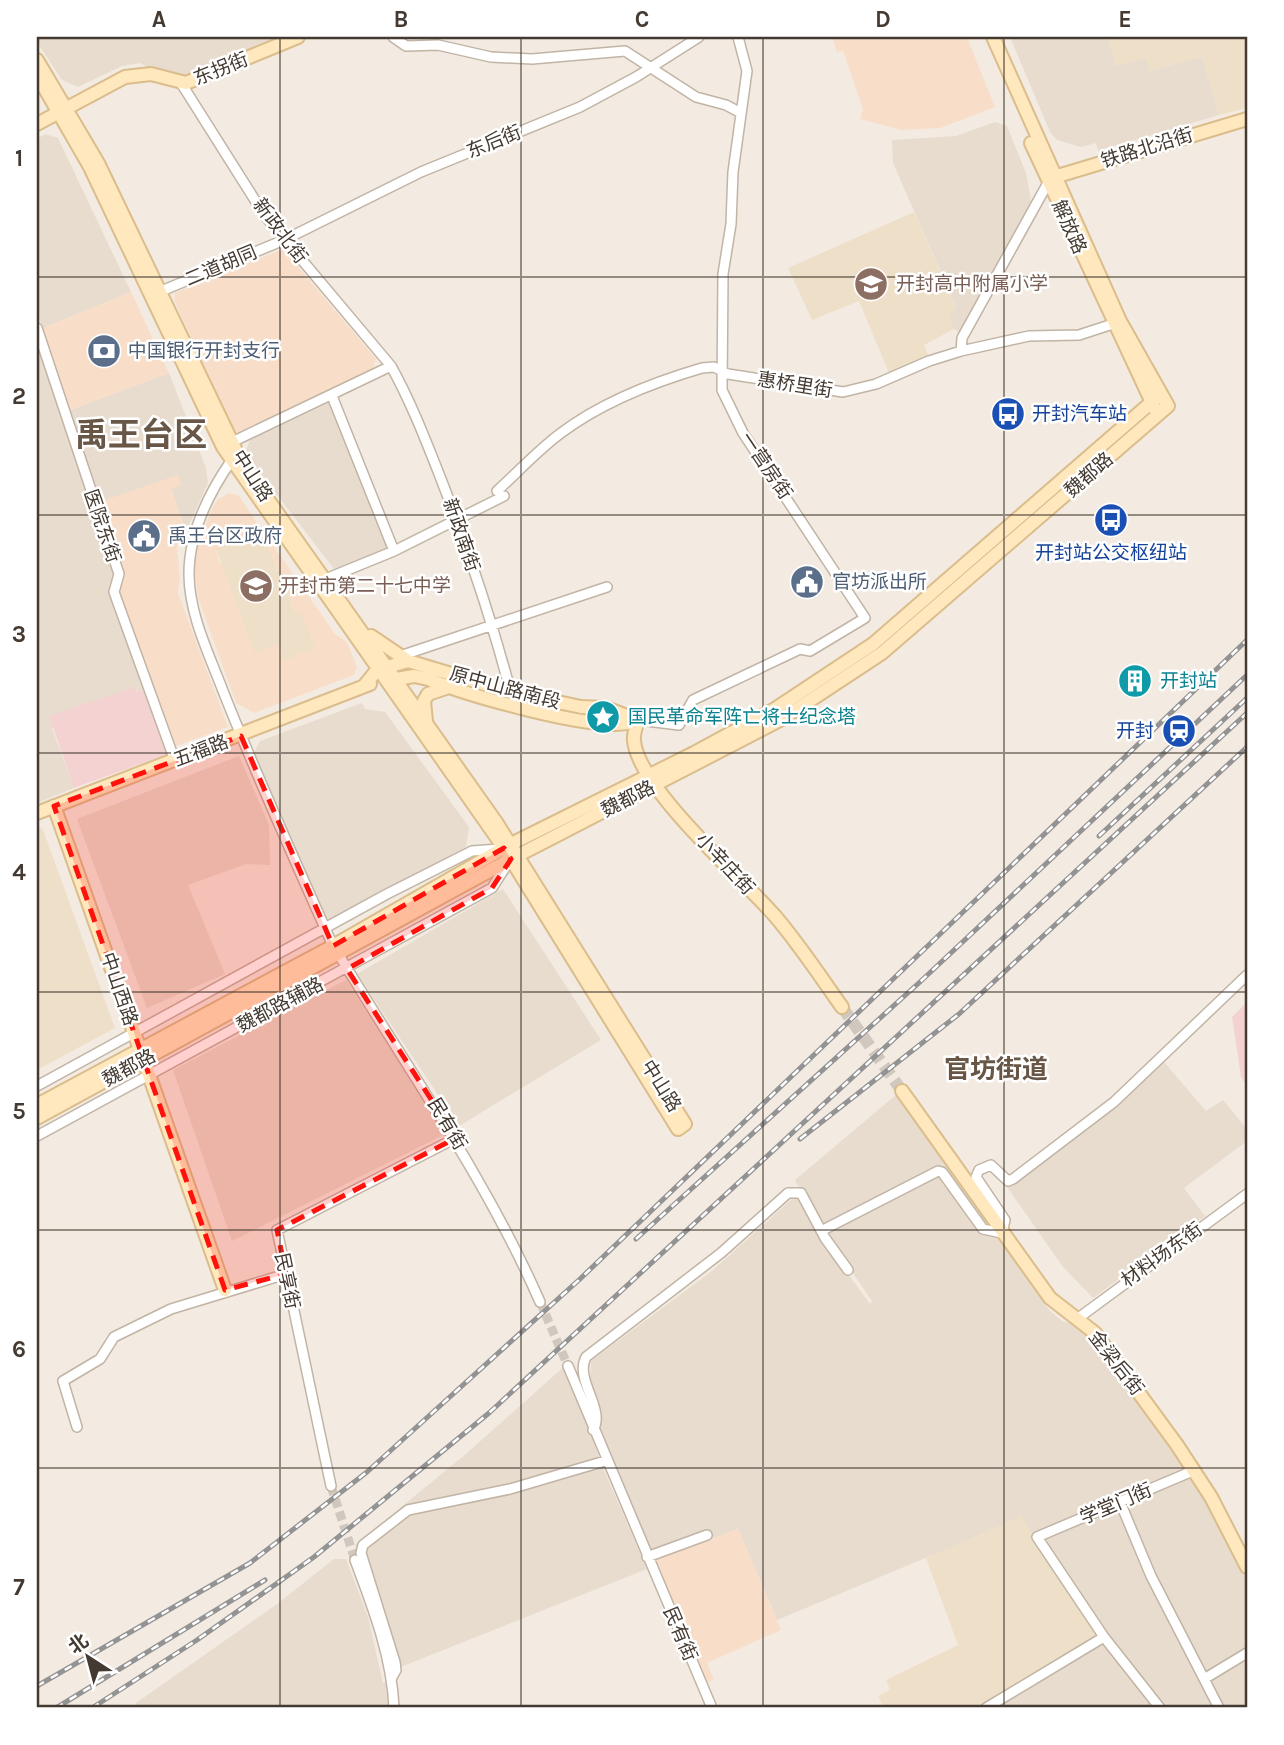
<svg xmlns="http://www.w3.org/2000/svg" width="1284" height="1745" font-family="Karla,'Noto Sans SC',sans-serif">
<style>
.residential{fill:#e7dcce}
.commercial{fill:#f8dec8;fill-rule:evenodd}
.education{fill:#eedfc8}
.medical{fill:#f5d2d2}
.lines{fill:none;stroke-linecap:round;stroke-linejoin:round}
.street-tunnel{stroke:#d0c8be;stroke-width:9;stroke-dasharray:9 4.5;stroke-linecap:butt}
.secondary-tunnel{stroke:#d0c8be;stroke-width:12;stroke-dasharray:12 6;stroke-linecap:butt}
.street-casing{stroke:#c1b4a5;stroke-width:12}
.secondary-casing{stroke:#dbbd8c;stroke-width:16}
.street{stroke:#fff;stroke-width:9}
.secondary{stroke:#ffe7be;stroke-width:12}
.rail-casing{stroke:#939393;stroke-width:5}
.rail{stroke:#fff;stroke-width:2.5;stroke-dasharray:8;stroke-linecap:butt}
.marked{fill:#ff120b;fill-opacity:0.2;stroke:#ff120b;stroke-width:5;stroke-dasharray:14 9;stroke-linejoin:round}
.grid{fill:none;stroke:#443a31;stroke-width:2;stroke-opacity:0.55}
.labels{text-anchor:middle;dominant-baseline:central;stroke-width:5;stroke-linejoin:round;paint-order:stroke}
.street-label{font-size:19px;fill:#443a31;stroke:#fff}
.education-label{font-size:19px;fill:#785e54;stroke:#fff;text-anchor:start}
.service-label{font-size:19px;fill:#4e5e75;stroke:#fff;text-anchor:start}
.transit-label{font-size:19px;fill:#164399;stroke:#fff;text-anchor:start}
.culture-label{font-size:19px;fill:#0d838f;stroke:#fff;text-anchor:start}
.district-label{font-size:26px;font-weight:bold;fill:#685747;stroke:#fff}
.town-label{font-size:33px;font-weight:bold;fill:#685747;stroke:#fff}
.neatline{fill:none;stroke:#443a31;stroke-width:2.5}
.grid-label{font-size:23px;text-anchor:middle;font-weight:bold;fill:#443a31}
</style>
<rect width="100%" height="100%" fill="#f3ebe1"/>
<path class="residential" d="M37 37H291L188 80 165 76 140 63 122 66 78 87 62 80 37 42Z
M1010 37H1108L1116 66 1146 57 1150 71 1202 56 1219 115 1098 151 1096 143 1081 147 1057 140 1050 132Z
M995 122 1007 126 1026 173 1032 205 961 333 954 329 948 317 956 307 893 163 892 140 956 136Z
M45 134 58 138 131 292 43 328 37 314V139Z
M37 337 117 578 109 587 144 690 137 692 136 687 52 728 74 788 37 803Z
M169 373 206 468 208 483 188 527 184 525 171 489 96 503 70 410Z
M331 402 389 548 334 569 245 453 250 440Z
M362 703 365 709 385 712 469 827 466 847 329 921 324 917 271 797 254 752 260 741Z
M239 756 269 825 270 865 246 864 188 885 225 974 147 1008 77 819Z
M503 889 601 1040 459 1126 357 974Z
M346 980 445 1134 232 1241 173 1070Z
M1164 1062 1206 1111 1223 1100 1247 1129V1141L1184 1188 1205 1216 1093 1298 1063 1267 1007 1187 1113 1109Z
M897 1094 1050 1311 1062 1321 1085 1328 1196 1478 1247 1574V1708H979L1004 1694 935 1554 777 1620 738 1529 706 1541 702 1532 647 1552 597 1427 601 1421 590 1380 591 1361 712 1271 794 1197H799L832 1252 870 1304 872 1301 820 1225 795 1180Z
M567 1364 602 1466 647 1569 393 1670 382 1621 355 1545 467 1453Z
M334 1559H346L368 1617 383 1683 386 1682 388 1708H138L136 1703 277 1604Z"/>
<path class="commercial" d="M832 37H967L995 107 940 128 902 130 860 119 863 109 843 51 837 52Z
M283 249 376 359 372 370 236 436 174 300 175 293Z
M131 292 169 373 70 410 43 328Z
M178 475 181 485 171 489 184 525 177 546 180 578 178 593 228 727 173 747 117 597 123 582 96 503Z
M229 493 238 495 335 634 347 642 357 667 354 675 254 713 236 703 198 598 195 572 196 547 212 509 217 500ZM266 542 295 613 300 611 286 660 279 643 219 561 216 550Z
M738 1529 781 1630 707 1663 714 1680 704 1684 651 1562Z"/>
<path class="education" d="M1108 37H1247V108L1219 115 1202 56 1150 71 1146 58 1116 66Z
M914 212 956 308 948 317 954 329 924 345 929 357 889 373 859 301 812 320 788 268Z
M259 532 266 542 295 613 300 611 315 648 285 660 279 644 255 653 216 549Z
M42 827 115 1028 37 1070V829Z
M1021 1516 1100 1636 979 1708H884L878 1696 890 1690 886 1680 958 1645 926 1558Z"/>
<path class="medical" d="M135 687 137 692 144 690 168 754 74 788 49 716Z
M1247 1002V1085L1241 1077 1232 1017Z"/>
<g class="lines">
<path class="street-tunnel" d="M540 1302 568 1366
M331 1486 355 1560"/>
<path class="secondary-tunnel" d="M842 1007 902 1091"/>
<g class="street-casing">
<path id="street" d="M393 37 406 46 438 45 491 57 532 59 625 51 696 97 726 105 741 113
M181 83 265 216 391 366C411 402 426 441 441 479 468 549 492 621 511 693
M159 292 284 240 421 172 580 107 636 77 699 37
M37 328 119 574 114 592 175 761
M961 351 962 338 1049 181
M332 396 394 551
M230 443 391 366
M231 461C209 493 189 534 189 574 189 614 209 654 223 691 257 777 295 861 333 946
M497 491C518 472 538 450 561 433 601 403 654 382 702 368L714 367 728 374 843 392 876 384 929 361 961 351 1029 336 1079 335 1119 322
M323 580 394 551 504 496
M400 656 607 587
M638 720 679 725 693 700 800 649 810 651 865 618 743 433 722 390 723 274 731 224 733 172 747 71 738 37
M339 955C408 1070 486 1178 540 1302
M37 1086 387 894 472 851 499 849
M37 1136 492 888 510 860
M821 1231 938 1171 942 1172 983 1229 1002 1233 1005 1220 976 1177 979 1170 991 1165 1008 1181 1013 1179 1114 1102 1247 975
M1077 1319 1247 1194
M568 1366 712 1708
M77 1427 63 1381 100 1359 114 1337 171 1309 286 1274
M593 1430C606 1409 574 1380 586 1357L721 1253 788 1193H801L825 1238 848 1270
M331 1486 277 1230 456 1138
M1120 1502 1151 1576 1219 1708
M647 1557 707 1535
M355 1560C373 1608 392 1657 394 1708
M391 1679 396 1670 395 1662 361 1553 363 1545 408 1510 510 1489 605 1461
M1204 1679 1247 1653
M986 1708 1104 1637
M1160 1708 1104 1637 1037 1537 1195 1470"/>
</g>
<g class="secondary-casing">
<path id="secondary" d="M37 60 98 163 242 463 496 822 685 1124 678 1129 504 848 223 447 90 167 37 75
M37 124 125 77 151 74 186 83 298 37
M1031 143 1155 409
M1051 178 1247 119
M371 636 408 661
M391 680 414 676 428 679C467 695 589 730 627 723L629 719
M364 686 377 670 408 661 511 692 581 707 606 708 638 720C636 727 633 734 634 741 639 789 742 878 775 916 799 944 820 976 842 1007
M426 721 424 701 428 694 446 688
M54 806 225 1290
M37 813 370 684
M902 1091 1050 1298 1095 1333 1177 1445 1211 1497 1247 1567
M37 1105 333 946 511 844 694 753 775 709 873 644 1161 394
M37 1118 511 859 782 719 882 653 1168 406 1120 321 993 37"/>
</g>
<use href="#street" class="street"/>
<use href="#secondary" class="secondary"/>
<g class="rail-casing">
<path id="rail" d="M1099 836 1247 698
M800 1139 959 1014 1247 747
M636 1239 921 981 1247 675
M37 1686 250 1563 367 1472 580 1279 1247 640
M56 1708 265 1580
M92 1708 197 1640 314 1557 489 1413 1247 713"/>
</g>
<use href="#rail" class="rail"/>
</g>
<path class="marked" d="M241 736 333 946 504 848 511 859 492 888 347 969 456 1138 277 1230 286 1274 225 1290 54 806Z"/>
<path class="grid" d="M280 37V1708M521 37V1708M763 37V1708M1004 37V1708M37 277H1247M37 515H1247M37 753H1247M37 992H1247M37 1230H1247M37 1468H1247"/>
<defs>
<g id="school-disc" transform="scale(1.75)"><circle r="9.5" fill="#8d6e63" stroke="#fff"/><path d="M0-5L7-2L0 1L-7-2ZM-4 1L0 2.5L4 1V4Q0 6-4 4Z" fill="#fff"/></g>
<g id="bank-disc" transform="scale(1.75)"><circle r="9.5" fill="#5c6f8a" stroke="#fff"/><path d="M-6-4H6V4H-6ZM0-2.3a2.3 2.3 0 1 0 0 4.6a2.3 2.3 0 1 0 0-4.6Z" fill="#fff"/></g>
<g id="bus-disc" transform="scale(1.75)"><circle r="9.5" fill="#1a4fb4" stroke="#fff"/><path d="M-5-6H5V4H4V6H2V4H-2V6H-4V4H-5ZM-3.5-4V0h7V-4ZM-3.5 1.2v1.5H-2V1.2ZM2 1.2v1.5H3.5V1.2Z" fill="#fff"/></g>
<g id="civic-disc" transform="scale(1.75)"><circle r="9.5" fill="#5c6f8a" stroke="#fff"/><path d="M-.6-6.5H3V-4.5H.6V-3L4-1V1h2V6H-6V1h2V-1L-.6-3ZM-1.2 2.5V6h2.4V2.5Z" fill="#fff"/></g>
<g id="building-disc" transform="scale(1.75)"><circle r="9.5" fill="#0f9aa8" stroke="#fff"/><path d="M-4-6H4V6H1V3H-1V6H-4ZM-2.5-4.3h1.7v1.8h-1.7ZM.8-4.3h1.7v1.8H.8ZM-2.5-1h1.7V.8h-1.7ZM.8-1h1.7V.8H.8Z" fill="#fff"/></g>
<g id="sight-disc" transform="scale(1.75)"><circle r="9.5" fill="#0f9aa8" stroke="#fff"/><path d="M0-6L1.8-2.2L6-1.7L2.9 1.2L3.7 5.4L0 3.3L-3.7 5.4L-2.9 1.2L-6-1.7L-1.8-2.2Z" fill="#fff"/></g>
<g id="station-disc" transform="scale(1.75)"><circle r="9.5" fill="#1a4fb4" stroke="#fff"/><path d="M-3-6H3Q5-6 5-4V2Q5 4 3 4L4.5 6H3L1.5 4h-3L-3 6H-4.5L-3 4Q-5 4-5 2V-4Q-5-6-3-6ZM-3.5-4v3h7v-3ZM-3.5 1v1.5H-2V1ZM2 1v1.5H3.5V1Z" fill="#fff"/></g>
</defs>
<g fill-rule="evenodd">
<use href="#school-disc" x="871" y="284"/>
<use href="#bank-disc" x="104" y="351"/>
<use href="#bus-disc" x="1008" y="414"/>
<use href="#bus-disc" x="1111" y="520"/>
<use href="#civic-disc" x="144" y="536"/>
<use href="#civic-disc" x="807" y="582"/>
<use href="#school-disc" x="256" y="586"/>
<use href="#building-disc" x="1135" y="681"/>
<use href="#sight-disc" x="603" y="717"/>
<use href="#station-disc" x="1179" y="731"/>
</g>
<g class="labels">
<g class="street-label">
<text transform="translate(221 69) rotate(-22)">东拐街</text>
<text transform="translate(494 142) rotate(-22)">东后街</text>
<text transform="translate(1147 148) rotate(-17)">铁路北沿街</text>
<text transform="translate(1069 227) rotate(66)">解放路</text>
<text transform="translate(280 231) rotate(53)">新政北街</text>
<text transform="translate(221 266) rotate(-23)">二道胡同</text>
<text transform="translate(795 385) rotate(9)">惠桥里街</text>
<text transform="translate(766 466) rotate(56)">一营房街</text>
<text transform="translate(1089 475) rotate(-41)">魏都路</text>
<text transform="translate(252 476) rotate(57)">中山路</text>
<text transform="translate(102 526) rotate(71)">医院东街</text>
<text transform="translate(461 535) rotate(71)">新政南街</text>
<text transform="translate(505 688) rotate(15)">原中山路南段</text>
<text transform="translate(201 751) rotate(-21)">五福路</text>
<text transform="translate(628 799) rotate(-27)">魏都路</text>
<text transform="translate(725 864) rotate(47)">小辛庄街</text>
<text transform="translate(119 989) rotate(71)">中山西路</text>
<text transform="translate(280 1005) rotate(-28)">魏都路辅路</text>
<text transform="translate(129 1068) rotate(-28)">魏都路</text>
<text transform="translate(661 1086) rotate(58)">中山路</text>
<text transform="translate(447 1124) rotate(59)">民有街</text>
<text transform="translate(1162 1255) rotate(-36)">材料场东街</text>
<text transform="translate(287 1281) rotate(78)">民享街</text>
<text transform="translate(1116 1363) rotate(52)">金梁后街</text>
<text transform="translate(1116 1504) rotate(-23)">学堂门街</text>
<text transform="translate(680 1634) rotate(67)">民有街</text>
</g>
<g class="education-label">
<text x="896" y="284">开封高中附属小学</text>
<text x="280" y="586">开封市第二十七中学</text>
</g>
<g class="service-label">
<text x="128" y="351">中国银行开封支行</text>
<text x="168" y="536">禹王台区政府</text>
<text x="832" y="582">官坊派出所</text>
</g>
<g class="transit-label">
<text x="1032" y="414">开封汽车站</text>
<text x="1111" y="553" text-anchor="middle">开封站公交枢纽站</text>
<text x="1154" y="731" text-anchor="end">开封</text>
</g>
<g class="culture-label">
<text x="1160" y="681">开封站</text>
<text x="628" y="717">国民革命军阵亡将士纪念塔</text>
</g>
<g class="district-label">
<text x="996" y="1069">官坊街道</text>
</g>
<g class="town-label">
<text x="141" y="435">禹王台区</text>
</g>
</g>
<rect width="1284" height="1745" fill="none" stroke="#ffffff" stroke-width="77"/>
<g transform="translate(88 1657) rotate(324)" stroke="#ffffff" stroke-width="5" paint-order="stroke">
<path d="M0-5L12 26L0 18L-12 26Z" fill="#443a31"/>
<text y="-10" font-size="19" font-weight="bold" text-anchor="middle" fill="#443a31">北</text>
</g>
<rect x="38" y="38" width="1208" height="1668" class="neatline"/>
<g class="grid-label">
<text x="159" y="27">A</text>
<text x="401" y="27">B</text>
<text x="642" y="27">C</text>
<text x="883" y="27">D</text>
<text x="1125" y="27">E</text>
<text x="19" y="166">1</text>
<text x="19" y="404">2</text>
<text x="19" y="642">3</text>
<text x="19" y="880">4</text>
<text x="19" y="1119">5</text>
<text x="19" y="1357">6</text>
<text x="19" y="1595">7</text>
</g>
</svg>
